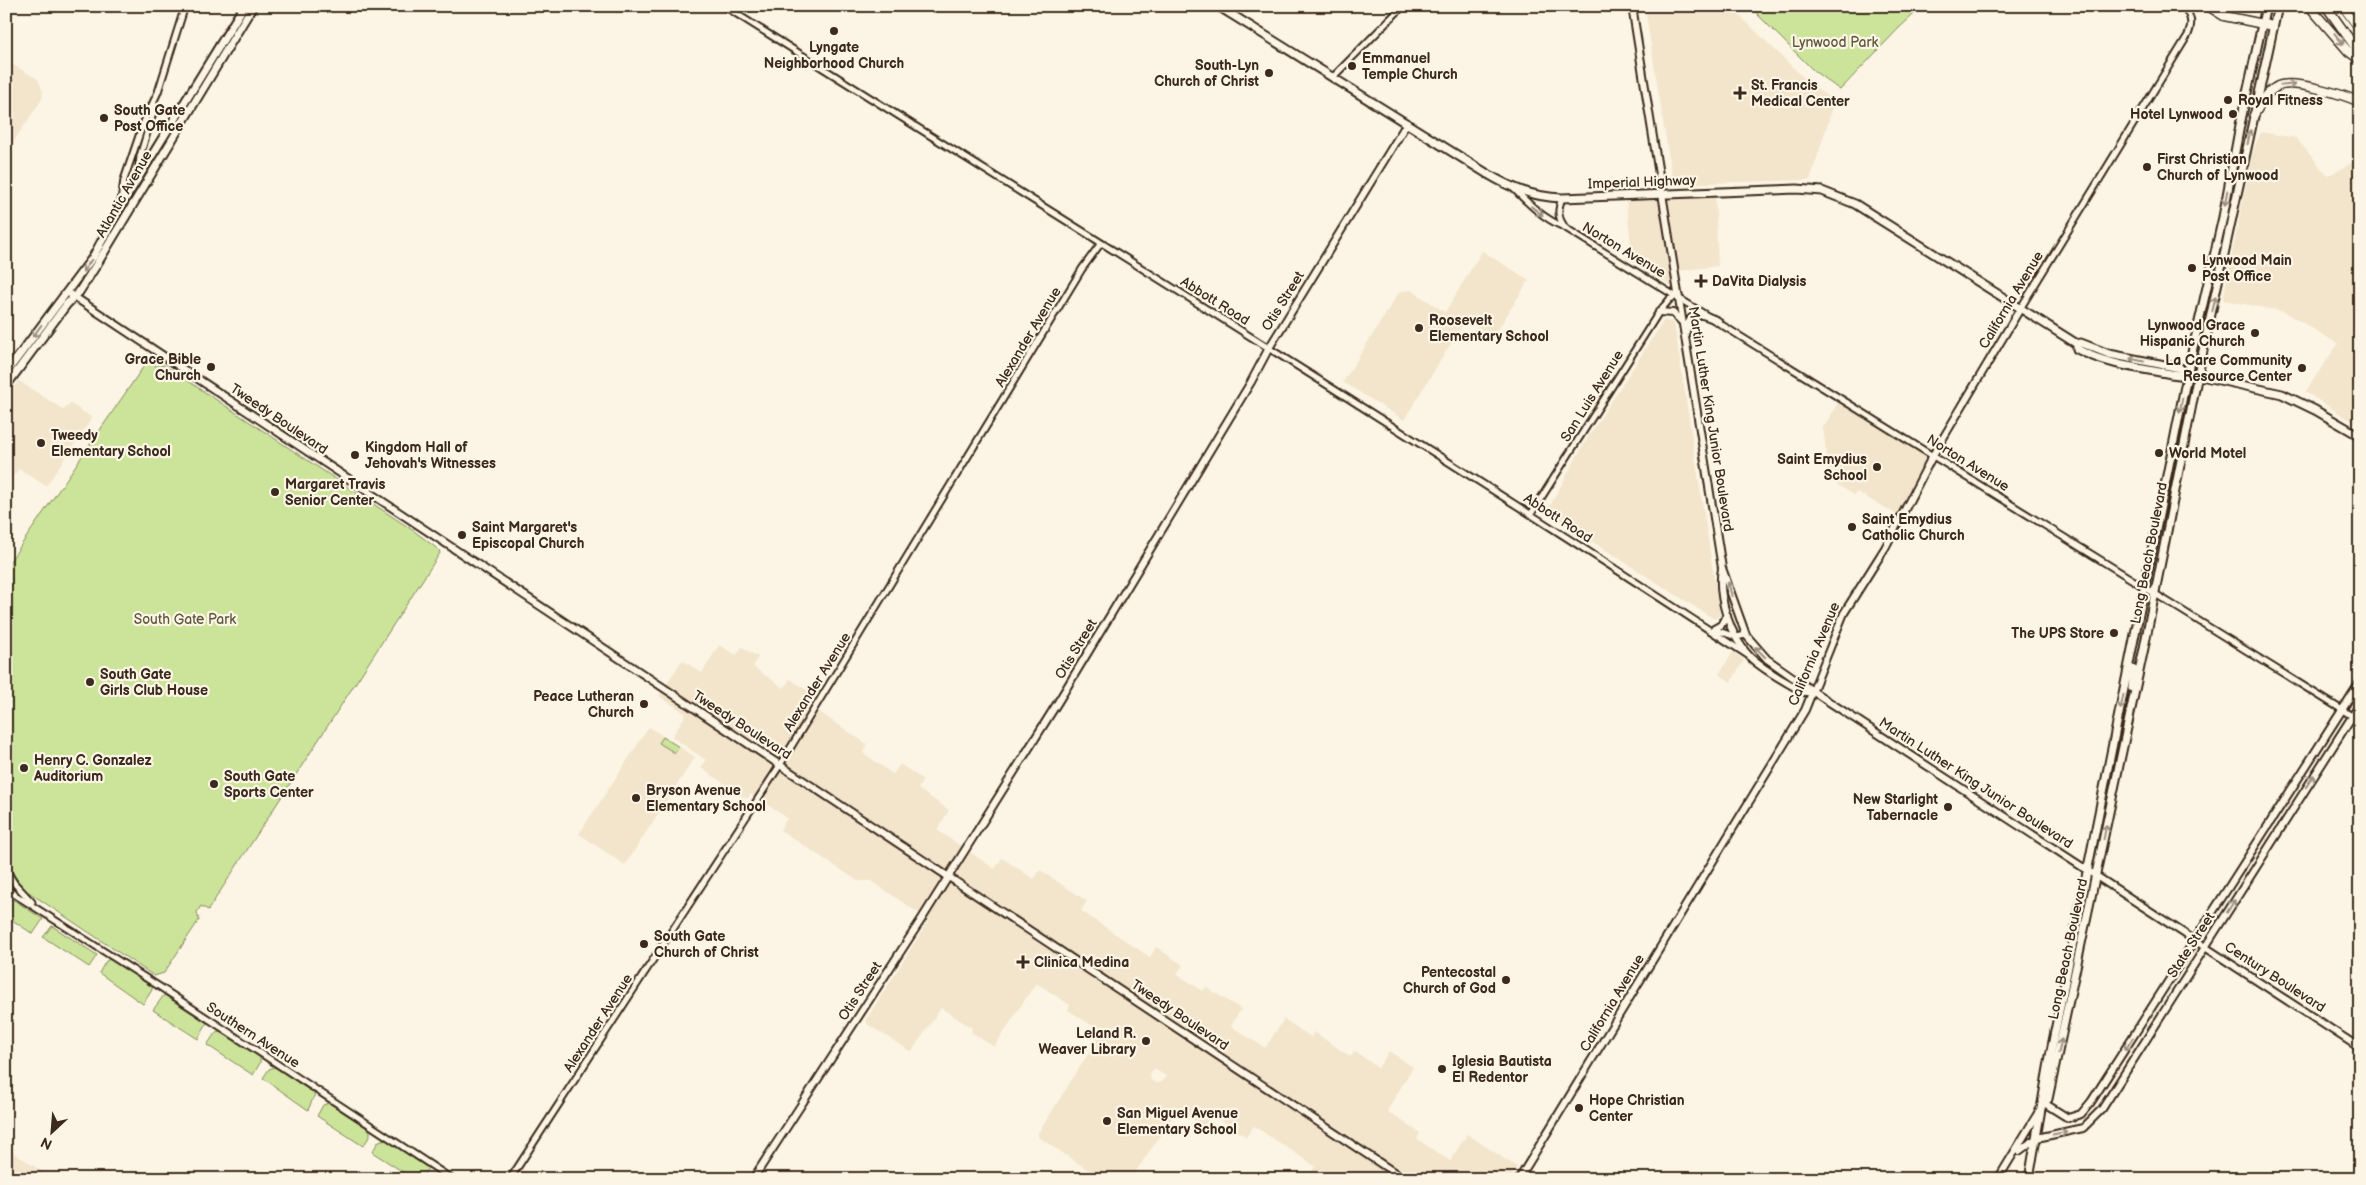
<svg xmlns="http://www.w3.org/2000/svg" width="2366" height="1185" font-family="'Balsamiq Sans',sans-serif">
<style>
.built{fill:#f2e5cc;fill-rule:evenodd}
.green{fill:#cbe49a;stroke:#83875c}
.lines{fill:none;stroke-linecap:round;stroke-linejoin:round}
.tertiary-casing{stroke:#3b2a1e;stroke-width:9}
.secondary-casing{stroke:#3b2a1e;stroke-width:10}
.primary-casing{stroke:#3b2a1e;stroke-width:11}
.motorway-casing{stroke:#3b2a1e;stroke-width:11}
.tertiary{stroke:#fcf5e5;stroke-width:5}
.secondary{stroke:#fcf5e5;stroke-width:6}
.primary{stroke:#fcf5e5;stroke-width:7}
.motorway{stroke:#fcf5e5;stroke-width:8}
.tram{stroke:#3b2a1e;stroke-width:1}
.oneway{stroke:#9c9082}
.poi-dot{fill:#3b2a1e;stroke:#fcf5e5;stroke-width:2}
.labels{text-anchor:middle;dominant-baseline:central;stroke-width:4.5;stroke-linejoin:round;paint-order:stroke}
.park-label{font-size:14px;fill:#5f583d;stroke:#fcf5e5}
.poi-label{font-size:14px;font-weight:bold;fill:#3b2a1e;stroke:#fcf5e5;text-anchor:start}
.street-label{font-size:14px;fill:#3b2a1e;stroke:#fcf5e5}
</style>
<rect width="100%" height="100%" fill="#fcf5e5"/>
<filter id="ink" filterUnits="userSpaceOnUse"><feTurbulence type="fractalNoise" baseFrequency=".02" numOctaves="2"/><feDisplacementMap in="SourceGraphic" scale="10" xChannelSelector="R" yChannelSelector="G"/><feConvolveMatrix kernelMatrix="1 2 1 2 8 2 1 2 1" color-interpolation-filters="sRGB"/></filter>
<g filter="url(#ink)">
<path class="built" d="M1652 6H1734L1739 15 1805 79 1833 101 1834 104 1810 180 1673 184 1645 8Z
M6 61 38 79 43 92 42 99 6 153Z
M2261 132 2296 138 2328 176 2352 163 2360 162V426L2305 392 2338 344 2285 312 2223 300 2252 153Z
M1715 196 1718 266 1671 272 1673 287 1633 261 1626 200Z
M1482 251 1529 280 1493 337 1466 319 1404 420 1343 382 1398 294 1402 291 1411 290 1445 312Z
M1664 320 1674 323 1720 615 1714 619 1549 514 1547 511 1585 442Z
M19 381 64 410 70 403 92 418 46 486 19 469 6 485V395Z
M1840 399 1932 455 1901 517 1857 492 1854 495 1830 480 1823 428Z
M719 645 736 655 742 647 758 657 753 667 784 688 790 679 813 694 807 704 867 744 863 753 893 774 900 764 923 780 918 789 949 810 937 830 995 869 1002 858 1034 879 1040 870 1087 901 1081 911 1150 957 1156 947 1183 965 1177 974 1203 991 1206 987 1241 1009 1231 1026 1265 1048 1284 1019 1311 1037 1314 1032 1351 1057 1355 1051 1378 1068 1389 1051 1413 1067 1387 1111 1420 1133 1417 1139 1450 1161 1467 1134 1517 1167 1510 1179H1323L1312 1171 1315 1166 1254 1126 1246 1137 1212 1114 1204 1126 1178 1109 1131 1179H1102L1038 1137V1133L1102 1032 1068 1010 1070 1005 1036 983 994 1047 971 1032 972 1028 941 1008 912 1051 908 1050 867 1024 866 1020 929 920 871 881H858L780 830 787 818 751 794 747 799 701 768 706 760 672 737 686 714 659 696 682 660 702 673ZM1154 1069 1166 1076 1162 1082 1156 1083 1151 1080 1150 1074Z
M1733 652 1744 660 1731 682 1719 674Z
M649 727 695 757 625 865 579 834Z
M6 1148 54 1179H7Z"/>
<path class="green" d="M1749 6H1923L1899 28 1840 90 1814 71Z
M148 360 156 366 164 365 414 531 439 550 440 553 208 910 201 906 197 912 199 920 164 973 154 976 27 891 15 877 6 855V567Z
M663 737 679 747 675 753 659 743Z
M6 895 43 919 33 934 6 916Z
M52 926 97 955 89 967 43 937Z
M110 959 152 987V990L143 1004 99 973 106 961Z
M164 995 207 1023 198 1039 153 1010Z
M219 1031 260 1057V1063L253 1075 207 1045 216 1032Z
M275 1067 315 1094 308 1110 263 1078 269 1069Z
M329 1103 370 1130V1136L363 1146 317 1116 323 1105Z
M385 1139 428 1168 421 1179H414L372 1152 379 1141Z"/>
<g class="lines">
<g class="tertiary-casing">
<path id="tertiary" d="M724 6C1065 221 1409 433 1746 654
M1332 78 1403 6
M138 176 140 156 154 110V103
M1514 189C1529 204 1544 219 1564 227L2360 721
M1562 198C1558 209 1557 216 1564 226
M120 207 124 180 143 124 158 92 185 6
M2020 309 2188 35C2193 23 2191 17 2184 6
M1531 514 1659 312 1670 299 1679 296
M1713 629 1736 637 1746 635
M6 870 15 884 32 902
M6 889 160 987 452 1179
M510 1179 780 765 1082 269 1101 243"/>
</g>
<g class="secondary-casing">
<path id="secondary" d="M1632 6 1722 568 1746 635 1767 659 1814 692 2360 1048
M67 292 1404 1179
M1659 312 1673 313 1682 322
M1686 332C1690 309 1701 313 1718 321
M1722 568C1717 597 1730 637 1751 658 1766 672 1787 682 1803 692H1814
M1714 629 1721 625 1727 615
M2019 1151 2037 1138 2083 1128 2102 1109 2360 704
M753 1179 923 917 1058 702 1251 382 1269 348 1407 123
M1519 1179 1805 710 1844 613 1885 548 1933 455 2020 309
M1998 1179 2044 1103 2068 1118 2081 1114 2091 1102 2360 682"/>
</g>
<g class="primary-casing">
<path id="primary" d="M1218 6 1486 173C1511 188 1532 197 1562 198L1797 189 1822 191 1855 204 2077 344V349C2107 365 2139 368 2171 374L2179 375 2183 372
M2077 344 2081 343 2109 354 2180 368 2183 372 2282 394 2315 410 2360 436
M6 373 93 257 119 209 244 6
M6 386 67 304 79 292 97 264 253 6
M2129 667 2134 670 2132 688
M2044 1103 2048 1099 2144 648 2198 374 2278 6
M2029 1179 2050 1056 2190 361 2223 217 2240 125 2266 6"/>
</g>
<g class="motorway-casing">
<path id="motorway" d="M2208 6 2224 16 2273 26
M2309 6 2348 51 2360 60
M2326 6 2360 54
M2353 6 2360 15
M2254 115C2260 105 2266 92 2278 86 2294 79 2344 95 2360 102"/>
</g>
<use href="#tertiary" class="tertiary"/>
<use href="#secondary" class="secondary"/>
<use href="#primary" class="primary"/>
<use href="#motorway" class="motorway"/>
<path class="tram" d="M2337 6 2360 37"/>
</g>
<defs><path id="oneway-shaft" d="M-6 0H5M1.5-3L5.5 0L1.5 3" fill="none" stroke-width="1.6" stroke-linecap="round" stroke-linejoin="round" transform="scale(1.25)"/></defs>
<g class="oneway">
<use href="#oneway-shaft" transform="translate(2339 39) rotate(51)"/>
<use href="#oneway-shaft" transform="translate(2288 85) rotate(-4)"/>
<use href="#oneway-shaft" transform="translate(2249 137) rotate(-78)"/>
<use href="#oneway-shaft" transform="translate(2226 198) rotate(100)"/>
<use href="#oneway-shaft" transform="translate(1537 211) rotate(38)"/>
<use href="#oneway-shaft" transform="translate(87 266) rotate(125)"/>
<use href="#oneway-shaft" transform="translate(2214 304) rotate(-77)"/>
<use href="#oneway-shaft" transform="translate(37 331) rotate(126)"/>
<use href="#oneway-shaft" transform="translate(2137 360) rotate(-169)"/>
<use href="#oneway-shaft" transform="translate(2181 405) rotate(101)"/>
<use href="#oneway-shaft" transform="translate(1730 589) rotate(-104)"/>
<use href="#oneway-shaft" transform="translate(1760 652) rotate(-135)"/>
<use href="#oneway-shaft" transform="translate(2122 702) rotate(102)"/>
<use href="#oneway-shaft" transform="translate(2310 781) rotate(-57)"/>
<use href="#oneway-shaft" transform="translate(2105 832) rotate(-79)"/>
<use href="#oneway-shaft" transform="translate(2231 906) rotate(-58)"/>
<use href="#oneway-shaft" transform="translate(2129 1044) rotate(122)"/>
<use href="#oneway-shaft" transform="translate(2060 1046) rotate(-78)"/>
<use href="#oneway-shaft" transform="translate(2060 1133) rotate(-12)"/>
</g>
</g>
<g class="poi-dot">
<circle cx="834" cy="31" r="5"/>
<circle cx="1352" cy="66" r="5"/>
<circle cx="1269" cy="73" r="5"/>
<path d="M1737.5 85.5h5v5h5v5h-5v5h-5v-5h-5v-5h5z"/>
<circle cx="2228" cy="100" r="5"/>
<circle cx="2233" cy="114" r="5"/>
<circle cx="104" cy="118" r="5"/>
<circle cx="2147" cy="167" r="5"/>
<circle cx="2192" cy="268" r="5"/>
<path d="M1698.5 273.5h5v5h5v5h-5v5h-5v-5h-5v-5h5z"/>
<circle cx="1419" cy="328" r="5"/>
<circle cx="2255" cy="333" r="5"/>
<circle cx="211" cy="367" r="5"/>
<circle cx="2302" cy="368" r="5"/>
<circle cx="41" cy="443" r="5"/>
<circle cx="2159" cy="453" r="5"/>
<circle cx="355" cy="455" r="5"/>
<circle cx="1877" cy="467" r="5"/>
<circle cx="275" cy="492" r="5"/>
<circle cx="1852" cy="527" r="5"/>
<circle cx="462" cy="535" r="5"/>
<circle cx="2114" cy="633" r="5"/>
<circle cx="90" cy="682" r="5"/>
<circle cx="644" cy="704" r="5"/>
<circle cx="24" cy="768" r="5"/>
<circle cx="214" cy="784" r="5"/>
<circle cx="636" cy="798" r="5"/>
<circle cx="1948" cy="807" r="5"/>
<circle cx="644" cy="944" r="5"/>
<path d="M1020.5 954.5h5v5h5v5h-5v5h-5v-5h-5v-5h5z"/>
<circle cx="1506" cy="980" r="5"/>
<circle cx="1146" cy="1041" r="5"/>
<circle cx="1442" cy="1069" r="5"/>
<circle cx="1579" cy="1108" r="5"/>
<circle cx="1107" cy="1121" r="5"/>
</g>
<g class="labels">
<g class="park-label">
<text x="1835" y="42">Lynwood Park</text>
<text x="185" y="619">South Gate Park</text>
</g>
<g class="poi-label">
<text x="834" y="47" text-anchor="middle">Lyngate<tspan x="834" dy="16">Neighborhood Church</tspan></text>
<text x="1362" y="58">Emmanuel<tspan x="1362" dy="16">Temple Church</tspan></text>
<text x="1259" y="65" text-anchor="end">South-Lyn<tspan x="1259" dy="16">Church of Christ</tspan></text>
<text x="1751" y="85">St. Francis<tspan x="1751" dy="16">Medical Center</tspan></text>
<text x="2238" y="100">Royal Fitness</text>
<text x="114" y="110">South Gate<tspan x="114" dy="16">Post Office</tspan></text>
<text x="2223" y="114" text-anchor="end">Hotel Lynwood</text>
<text x="2157" y="159">First Christian<tspan x="2157" dy="16">Church of Lynwood</tspan></text>
<text x="2202" y="260">Lynwood Main<tspan x="2202" dy="16">Post Office</tspan></text>
<text x="1712" y="281">DaVita Dialysis</text>
<text x="1429" y="320">Roosevelt<tspan x="1429" dy="16">Elementary School</tspan></text>
<text x="2245" y="325" text-anchor="end">Lynwood Grace<tspan x="2245" dy="16">Hispanic Church</tspan></text>
<text x="201" y="359" text-anchor="end">Grace Bible<tspan x="201" dy="16">Church</tspan></text>
<text x="2292" y="360" text-anchor="end">La Care Community<tspan x="2292" dy="16">Resource Center</tspan></text>
<text x="51" y="435">Tweedy<tspan x="51" dy="16">Elementary School</tspan></text>
<text x="365" y="447">Kingdom Hall of<tspan x="365" dy="16">Jehovah's Witnesses</tspan></text>
<text x="2169" y="453">World Motel</text>
<text x="1867" y="459" text-anchor="end">Saint Emydius<tspan x="1867" dy="16">School</tspan></text>
<text x="285" y="484">Margaret Travis<tspan x="285" dy="16">Senior Center</tspan></text>
<text x="1862" y="519">Saint Emydius<tspan x="1862" dy="16">Catholic Church</tspan></text>
<text x="472" y="527">Saint Margaret's<tspan x="472" dy="16">Episcopal Church</tspan></text>
<text x="2104" y="633" text-anchor="end">The UPS Store</text>
<text x="100" y="674">South Gate<tspan x="100" dy="16">Girls Club House</tspan></text>
<text x="634" y="696" text-anchor="end">Peace Lutheran<tspan x="634" dy="16">Church</tspan></text>
<text x="34" y="760">Henry C. Gonzalez<tspan x="34" dy="16">Auditorium</tspan></text>
<text x="224" y="776">South Gate<tspan x="224" dy="16">Sports Center</tspan></text>
<text x="646" y="790">Bryson Avenue<tspan x="646" dy="16">Elementary School</tspan></text>
<text x="1938" y="799" text-anchor="end">New Starlight<tspan x="1938" dy="16">Tabernacle</tspan></text>
<text x="654" y="936">South Gate<tspan x="654" dy="16">Church of Christ</tspan></text>
<text x="1034" y="962">Clinica Medina</text>
<text x="1496" y="972" text-anchor="end">Pentecostal<tspan x="1496" dy="16">Church of God</tspan></text>
<text x="1136" y="1033" text-anchor="end">Leland R.<tspan x="1136" dy="16">Weaver Library</tspan></text>
<text x="1452" y="1061">Iglesia Bautista<tspan x="1452" dy="16">El Redentor</tspan></text>
<text x="1589" y="1100">Hope Christian<tspan x="1589" dy="16">Center</tspan></text>
<text x="1117" y="1113">San Miguel Avenue<tspan x="1117" dy="16">Elementary School</tspan></text>
</g>
<g class="street-label">
<text transform="translate(1642 182) rotate(-2)">Imperial Highway</text>
<text transform="translate(124 194) rotate(-60)">Atlantic Avenue</text>
<text transform="translate(1624 250) rotate(31)">Norton Avenue</text>
<text transform="translate(2011 300) rotate(-59)">California Avenue</text>
<text transform="translate(1215 301) rotate(32)">Abbott Road</text>
<text transform="translate(1283 301) rotate(-58)">Otis Street</text>
<text transform="translate(1028 337) rotate(-59)">Alexander Avenue</text>
<text transform="translate(1592 396) rotate(-58)">San Luis Avenue</text>
<text transform="translate(279 419) rotate(34)">Tweedy Boulevard</text>
<text transform="translate(1711 419) rotate(81)">Martin Luther King Junior Boulevard</text>
<text transform="translate(1968 463) rotate(32)">Norton Avenue</text>
<text transform="translate(1558 518) rotate(33)">Abbott Road</text>
<text transform="translate(2149 553) rotate(-79)">Long Beach Boulevard</text>
<text transform="translate(1076 649) rotate(-59)">Otis Street</text>
<text transform="translate(1814 654) rotate(-67)">California Avenue</text>
<text transform="translate(817 682) rotate(-58)">Alexander Avenue</text>
<text transform="translate(742 725) rotate(33)">Tweedy Boulevard</text>
<text transform="translate(1976 783) rotate(33)">Martin Luther King Junior Boulevard</text>
<text transform="translate(2191 945) rotate(-57)">State Street</text>
<text transform="translate(2068 949) rotate(-78)">Long Beach Boulevard</text>
<text transform="translate(2275 977) rotate(33)">Century Boulevard</text>
<text transform="translate(860 991) rotate(-57)">Otis Street</text>
<text transform="translate(1612 1003) rotate(-59)">California Avenue</text>
<text transform="translate(1180 1015) rotate(34)">Tweedy Boulevard</text>
<text transform="translate(598 1023) rotate(-57)">Alexander Avenue</text>
<text transform="translate(253 1035) rotate(33)">Southern Avenue</text>
</g>
</g>
<rect width="2366" height="1185" fill="none" stroke="#fcf5e5" stroke-width="25"/>
<rect x="12" y="12" width="2341" height="1160" fill="none" stroke="#3b2a1e" stroke-width="2" filter="url(#ink)"/>
<g transform="translate(52 1132) rotate(206)" stroke="#fcf5e5" stroke-width="4" paint-order="stroke">
<path d="M0-4L9 19L0 12L-9 19Z" fill="#3b2a1e"/>
<text y="-8" font-size="14" font-weight="bold" text-anchor="middle" fill="#3b2a1e">N</text>
</g>
</svg>
